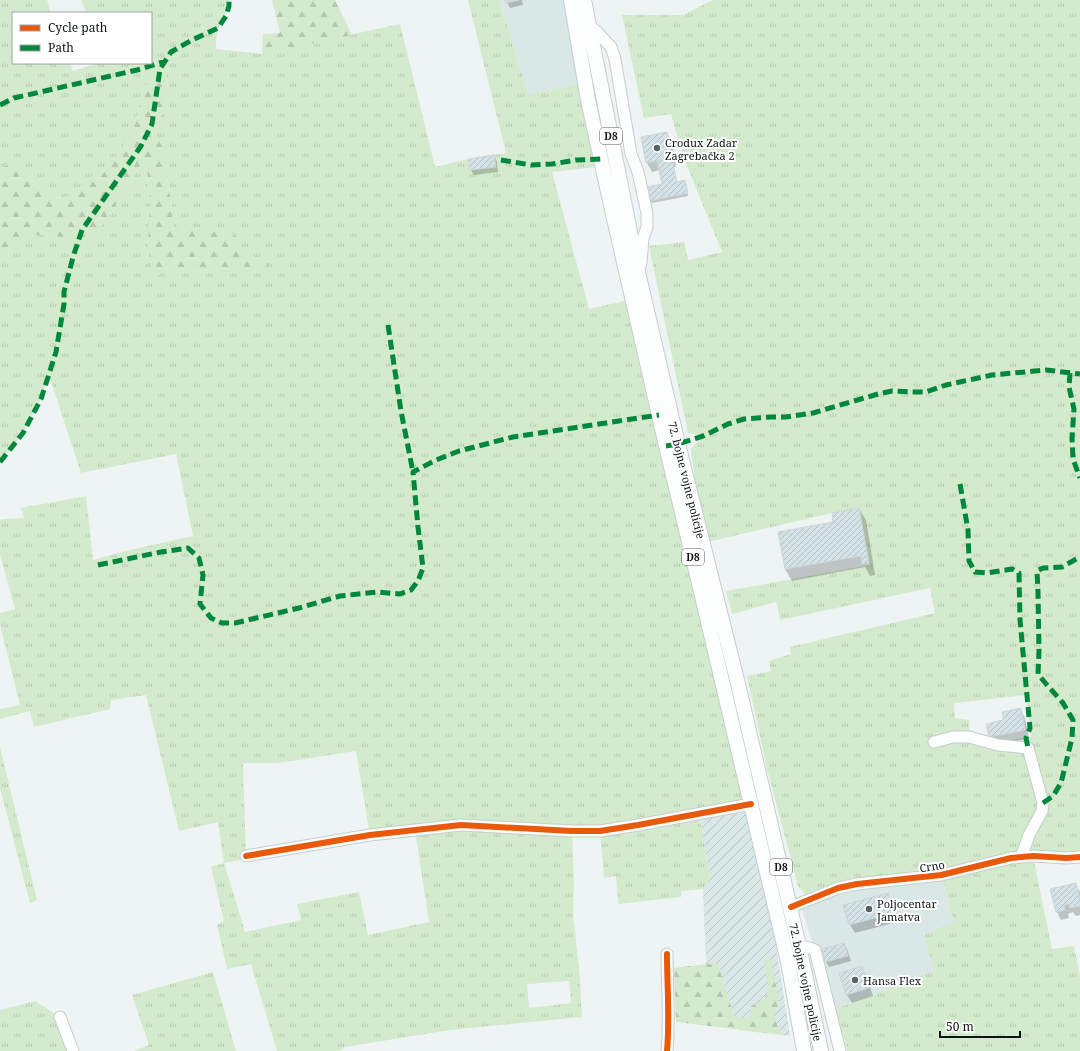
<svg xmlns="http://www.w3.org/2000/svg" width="1080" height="1051" font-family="'Noto Serif',serif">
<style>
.built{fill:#d9e7e7}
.industrial{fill:url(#industrial-furrows)}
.grass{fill:url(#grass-tufts);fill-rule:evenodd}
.forest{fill:url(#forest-firs)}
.shadow{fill:#0003}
.building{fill:url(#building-hatch);stroke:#d0d5d6}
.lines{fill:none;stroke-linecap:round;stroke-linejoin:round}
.minor-casing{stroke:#c7cccc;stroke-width:13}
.major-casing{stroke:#c7cccc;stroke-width:16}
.minor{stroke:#fcfdfd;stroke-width:11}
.major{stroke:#fcfdfd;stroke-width:14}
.quiet{stroke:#00873e;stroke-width:5;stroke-dasharray:10 5;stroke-linecap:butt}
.cycleway-casing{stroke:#fff;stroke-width:8}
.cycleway{stroke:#e8590c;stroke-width:6}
.poi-dot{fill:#5c6262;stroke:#fff;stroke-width:1.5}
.labels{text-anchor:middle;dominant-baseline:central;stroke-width:4;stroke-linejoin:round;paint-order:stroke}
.shield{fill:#fff;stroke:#565a5a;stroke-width:1}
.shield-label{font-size:10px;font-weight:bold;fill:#0e1313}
.poi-label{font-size:11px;fill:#0e1313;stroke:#fff;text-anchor:start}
.street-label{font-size:11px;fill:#0e1313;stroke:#fff}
</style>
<defs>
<pattern id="industrial-furrows" width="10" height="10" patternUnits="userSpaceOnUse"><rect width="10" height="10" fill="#d9e7e7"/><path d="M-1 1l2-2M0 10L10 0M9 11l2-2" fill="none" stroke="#b9c5c5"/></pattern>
<pattern id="grass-tufts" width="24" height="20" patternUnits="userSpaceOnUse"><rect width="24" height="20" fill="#d4eacd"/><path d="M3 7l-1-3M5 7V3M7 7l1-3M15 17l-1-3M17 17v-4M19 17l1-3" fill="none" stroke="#b5c8af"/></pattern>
<pattern id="forest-firs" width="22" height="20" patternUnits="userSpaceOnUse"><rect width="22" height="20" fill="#d4eacd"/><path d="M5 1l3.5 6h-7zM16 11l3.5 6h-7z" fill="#b5c8af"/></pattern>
<pattern id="building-hatch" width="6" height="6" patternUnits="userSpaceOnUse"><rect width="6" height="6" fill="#d2e2e7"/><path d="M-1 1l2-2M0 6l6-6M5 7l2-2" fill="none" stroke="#b3c1c5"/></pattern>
</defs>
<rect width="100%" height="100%" fill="#eef4f4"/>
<path class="built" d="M499 0H564L578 84 528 94Z
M941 875 954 922 935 971 833 1010 800 903 838 888Z"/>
<path class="industrial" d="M745 805 774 933 790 1036 738 1030 718 964H706L703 889 710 879 699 813Z"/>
<path class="grass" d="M0 0H47L51 13H13V63H70L73 71 98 63H151V13H86L81 0H229C229 13 223 16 219 27 216 33 216 43 216 49L262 54 400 24 435 167 468 159 506 153 468 0H499L528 94 578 84 596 167 552 172 589 309 625 301 651 417 745 805 699 813 710 879 703 889 681 891V897L618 904 616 876 604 878 600 831H572L574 885 573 913 580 980 582 1017 450 1030 345 1047 340 1051H277L251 964 227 969 217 925 224 921 211 867 224 863 218 822 179 831 146 695 111 700 110 709 34 727 30 711 0 719V709L20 705 0 625V613L15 609 0 555V520L4 519 24 518 21 508 86 496 93 560 130 550 193 536 176 454 81 473 49 375 41 399 23 433 0 462V255L36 235 53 234 62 238 109 217 141 164 147 168 150 200 160 274 169 266 197 271 221 268 237 272H264L243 250 236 236 189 229 173 235 172 208 162 144 152 138 155 121 165 112 169 68 143 88 135 124 124 146 102 175 80 191 61 199 40 190 29 176 11 164 0 168ZM356 751 370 835 415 830 429 922 368 935 359 892 297 904 301 920 245 932 224 863 246 859 243 763H278ZM569 981 571 1003 529 1008 527 984Z
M713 0H1080V854L1034 861 1052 949 1074 946 1080 976V1051H847L845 1041 833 1010 934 971 924 935 954 922 941 875 891 880 811 900 798 886 767 769 747 676 771 671 769 661 791 654 790 647 935 613 930 588 780 620 776 602 732 614 726 591 870 565 859 508 832 513 703 543 691 449 702 436 688 433 649 246 684 242 688 260 722 252 683 156 671 114 644 118 622 15H683ZM1026 695 1031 737 1000 741 970 737 969 720 955 718 954 703Z
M0 747 37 900 30 903 0 788Z
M213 972 236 1051H134L149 1045 132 995Z
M35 1001 60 1017 69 1051H0V1010Z"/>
<path class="forest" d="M272 0H335L352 35 262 54 263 34 280 33Z
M169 68 165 112 155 121 152 138 162 143 172 208 173 235 189 229H222L236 236 243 250 269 263 264 272H237L221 268 197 271 169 266 160 274 153 279 148 246 150 200 147 168 141 164 109 217 86 243 61 238 53 234 36 235 0 255V168L11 164 29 176 40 190 61 199 80 191 102 175 124 146 135 124 143 88Z
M770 957 779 1002 774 1017 779 1030 785 1035 676 1022 674 968 706 964H718L734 1016 750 1019 751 1006 764 1000 769 989 764 959Z"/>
<path class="shadow" d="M506 0H522L523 5 510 8Z
M667 133 672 142 676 167H674L677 183 685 181 688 196 652 203 651 200 663 185 660 170 652 172 647 163 642 138Z
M494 156 497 162 498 172 474 175 471 170 469 160Z
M859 509 866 520 875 575 870 576 865 567 792 581 785 569 779 533 835 522Z
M1020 709 1025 718 1029 738 995 746 990 737 987 724 1005 721Z
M1075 884 1080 892V915L1076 916 1073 912 1068 914 1069 918 1061 920 1057 912 1051 890Z
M887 894 892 903 897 922 855 933 850 925Z
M844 944 847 949 851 961 829 967 826 962 823 950Z
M861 967 866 975 873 996 852 1003 847 995Z"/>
<path class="building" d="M505 0H519L506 3Z
M667 132 672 158 646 163 641 137Z
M494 155 496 167 470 170 468 159Z
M672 158 677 182 685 180 688 193 650 201 647 187 662 184 657 161Z
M859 508 869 563 862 564 861 556 785 569 778 532 833 522 832 513Z
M1021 708 1025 730 989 737 986 724 1003 720 1002 712Z
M1076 883 1080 900V906L1070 908 1069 904 1064 905 1065 910 1056 912 1050 889Z
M888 893 893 913 849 925 843 905Z
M844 943 848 956 825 962 822 949Z
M862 966 869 988 846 995 839 973Z"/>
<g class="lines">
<g class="minor-casing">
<path id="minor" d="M589 25 597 32 611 47 615 59 631 154 638 172 647 213V227L643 238 641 263 638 271
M934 742 953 737H969L998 745 1028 748 1043 803 1042 811 1029 835 1021 857
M246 856 370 835 461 825 572 831H600L638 825 751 804
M791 907 838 888 857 884 941 875 1011 858 1033 856 1066 858 1080 857
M799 946 810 948 815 950 840 1051
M667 954C667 986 670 1019 667 1051
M60 1017 73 1051"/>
</g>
<g class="major-casing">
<path id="major" d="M571 0 588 100 610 201 666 446 698 579 788 962 804 1051
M584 0 638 272 678 444 738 684 799 946 821 1051"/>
</g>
<use href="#minor" class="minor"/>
<use href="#major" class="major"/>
<path class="quiet" d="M0 105 14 98 137 70 166 61
M501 160 531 165 552 164 576 160 601 159
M388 325 401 411 413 472
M1070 373 1069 387 1074 409 1072 438 1073 459 1080 478
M666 446 678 444 703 436 728 424 744 419 771 417H786L813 413 878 394 892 391 910 392H926L946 385 992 375 1046 370 1080 374
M0 462 23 433 41 399 56 352 64 304V292L73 257 82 230 141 146 152 124 160 69 171 52 192 40 218 28 226 16 229 6V0
M960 484 968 530 969 561 975 572 987 573 1012 569 1019 573 1020 620 1030 728 1026 738 1028 748
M98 565 161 552 188 548 199 558 203 575 200 604 211 618 222 623H235L299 608 340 596 377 592 400 594 411 590 418 581 423 568 418 527 413 472 436 460 459 451 513 437 659 415
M1043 803 1053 796 1061 783 1072 738 1073 720 1063 703 1047 685 1038 674 1039 651 1038 592 1037 571 1043 568 1062 567 1080 557"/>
<g class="cycleway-casing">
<path id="cycleway" d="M246 856 370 835 461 825 572 831H600L638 825 751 804
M791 907 838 888 857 884 941 875 1011 858 1033 856 1066 858 1080 857
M667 954C667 986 670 1019 667 1051"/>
</g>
<use href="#cycleway" class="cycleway"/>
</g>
<g class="poi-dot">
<circle cx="657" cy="148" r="4"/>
<circle cx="869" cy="909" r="4"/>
<circle cx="855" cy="980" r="4"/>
</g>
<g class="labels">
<g class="shield">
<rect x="600" y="128" width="22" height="16" rx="3"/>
<rect x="682" y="549" width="22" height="16" rx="3"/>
<rect x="770" y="859" width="22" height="16" rx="3"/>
</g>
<g class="shield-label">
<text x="611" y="136">D8</text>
<text x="693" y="557">D8</text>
<text x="781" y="867">D8</text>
</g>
<g class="poi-label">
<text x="665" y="142">Crodux Zadar<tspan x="665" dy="13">Zagrebačka 2</tspan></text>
<text x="877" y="903">Poljocentar<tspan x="877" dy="13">Jamatva</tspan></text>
<text x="863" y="980">Hansa Flex</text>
</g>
<g class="street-label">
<text transform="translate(687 480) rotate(76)">72. bojne vojne policije</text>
<text transform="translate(932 866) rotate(-9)">Crno</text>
<text transform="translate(806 982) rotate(78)">72. bojne vojne policije</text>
</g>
</g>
<rect x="12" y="12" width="140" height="52" fill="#ffffff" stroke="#9fa1a1"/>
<rect x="20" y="25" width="20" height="6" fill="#e8590c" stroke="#9fa1a1"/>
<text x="48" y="32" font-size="12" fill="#0e1313">Cycle path</text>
<rect x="20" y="45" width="20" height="6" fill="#00873e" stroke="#9fa1a1"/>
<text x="48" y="52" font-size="12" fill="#0e1313">Path</text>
<path d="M940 1031v6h80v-6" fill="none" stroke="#0e1313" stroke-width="2"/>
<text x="946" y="1031" font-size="12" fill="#0e1313" stroke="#ffffff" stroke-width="3" paint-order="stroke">50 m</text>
</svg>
